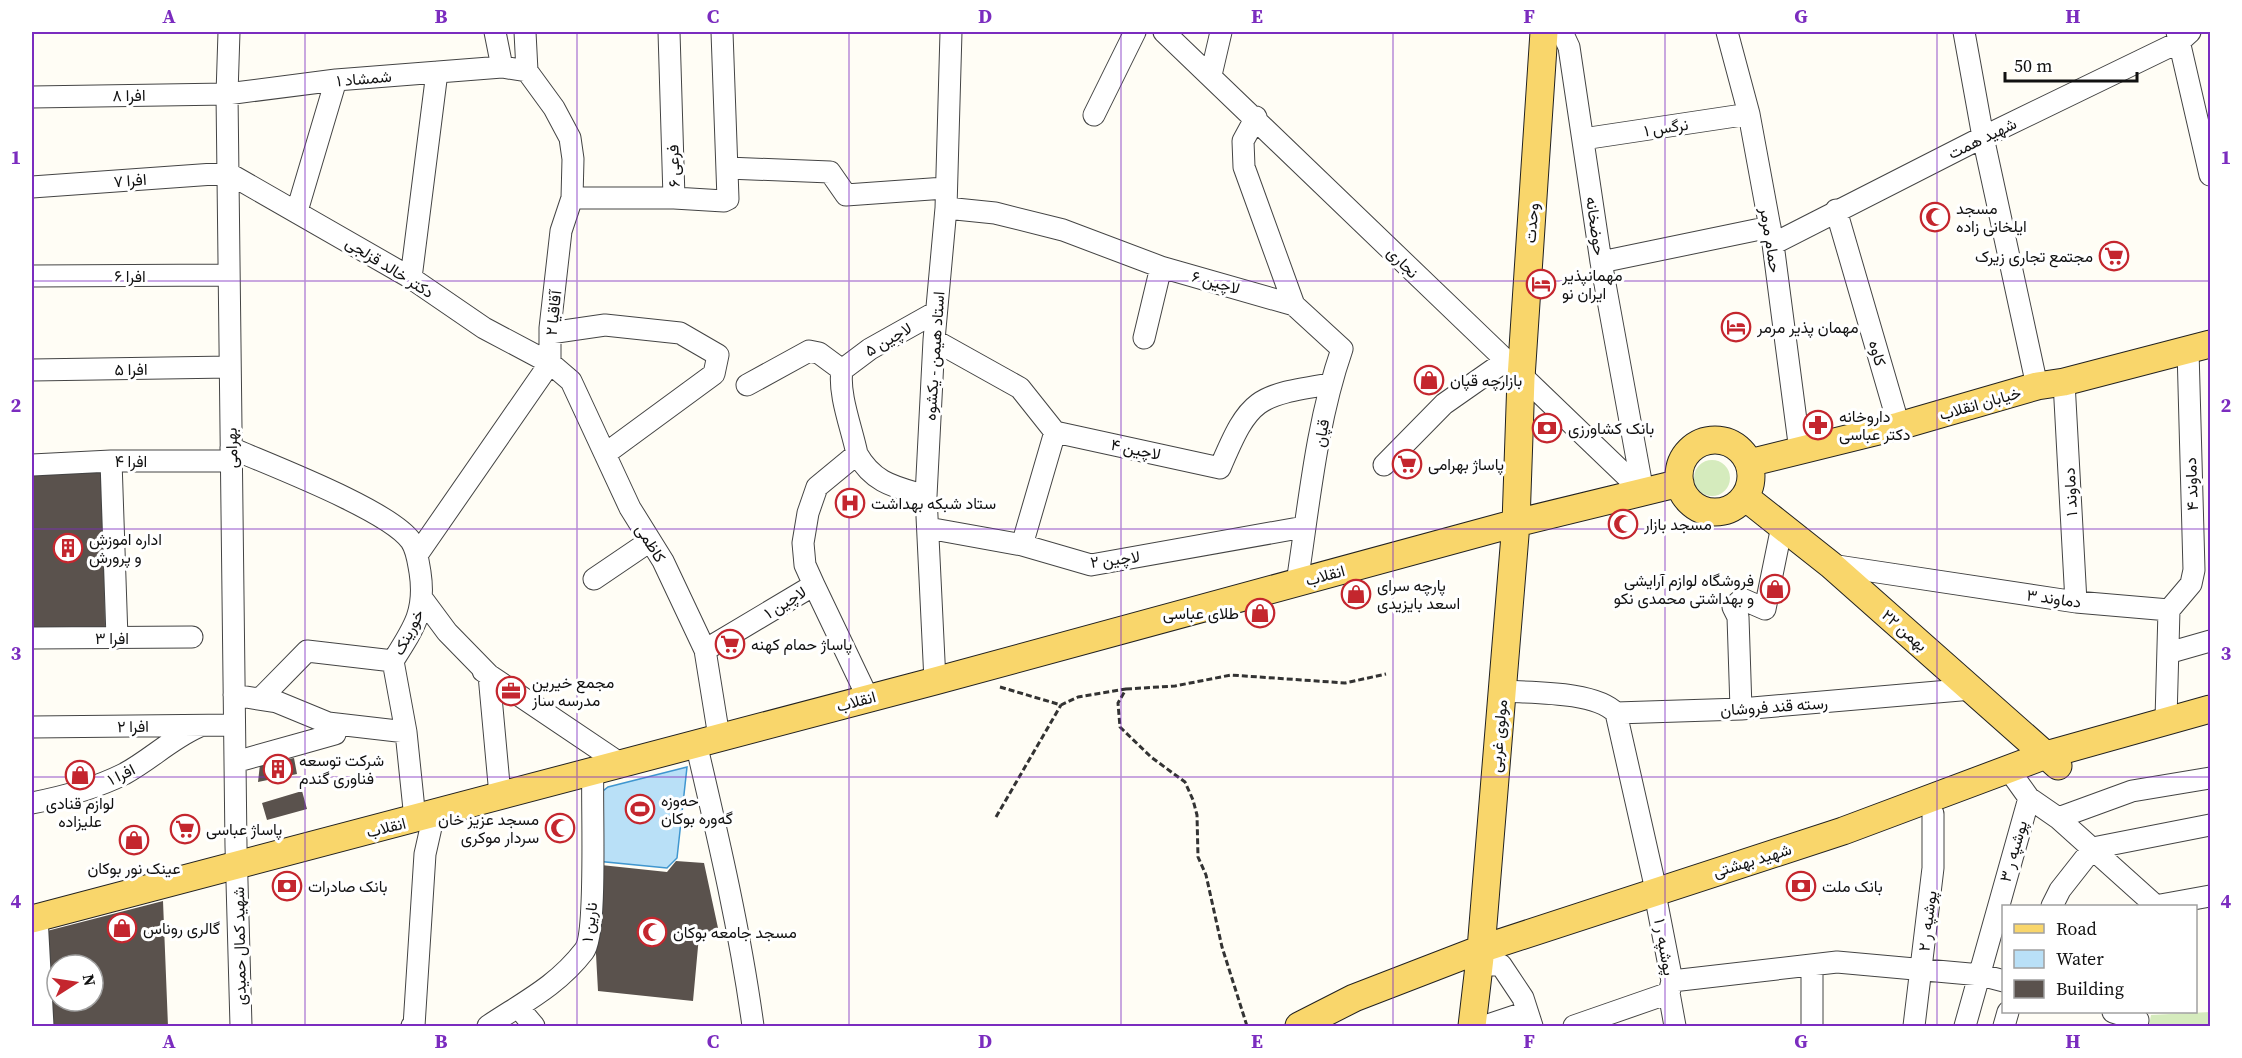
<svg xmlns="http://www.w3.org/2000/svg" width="2242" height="1058" font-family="'Source Serif 4',Vazirmatn,serif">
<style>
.green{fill:#d5ebbd}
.water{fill:#b9e0f7;stroke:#3f96cf;stroke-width:1.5}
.building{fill:#5a524d;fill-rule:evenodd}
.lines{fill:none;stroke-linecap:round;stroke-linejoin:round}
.minor-casing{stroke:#444;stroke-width:23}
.major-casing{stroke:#222;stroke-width:29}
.path{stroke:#333;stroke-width:3;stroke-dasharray:6 3;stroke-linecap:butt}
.minor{stroke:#fff;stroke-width:21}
.major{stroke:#f9d66b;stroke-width:27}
.grid{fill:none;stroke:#7b2cbf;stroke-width:1.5;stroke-opacity:0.55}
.labels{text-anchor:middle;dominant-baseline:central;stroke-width:6;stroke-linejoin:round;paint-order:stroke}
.street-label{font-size:16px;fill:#111;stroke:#fff}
.poi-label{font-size:16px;fill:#111;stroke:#fff;text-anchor:start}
.neatline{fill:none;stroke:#7b2cbf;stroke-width:2}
.grid-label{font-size:20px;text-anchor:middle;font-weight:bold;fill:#7b2cbf}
</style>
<rect width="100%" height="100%" fill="#fffdf5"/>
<path class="green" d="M1694 478a18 18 0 1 1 36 0a18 18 0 1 1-36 0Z
M2210 1012V1026H2149L2151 1015Z"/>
<path class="water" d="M687 767 677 858 667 868 596 861 603 791 608 787Z"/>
<path class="building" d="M32 468H104L105 628H32Z
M294 758 297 774 258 782 260 764Z
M302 791 307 809 267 820 262 803Z
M676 861 704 863 718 928 699 936 693 1001 598 991 595 936 601 865 667 872Z
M163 901 168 1026H46L43 932ZM57 965H93V1001H57Z"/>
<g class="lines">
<g class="minor-casing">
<path id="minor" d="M229 32 227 94 236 846 241 1026
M495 32 502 67
M525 32 527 71
M1164 32 1643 492
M1562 32 1569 47 1601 262 1643 492
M1727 32 1749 114 1773 244 1800 451
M1964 32 1983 137 2037 386
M2177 32 2210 175
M1211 75 1221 32
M32 97 227 94 336 80 502 67 527 71 554 108 570 138 573 159 572 198 561 231 550 328V363L417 555
M1094 115 1135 32
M1583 139 1749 114
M727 168 830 172 846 195 945 188
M32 187 228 173 411 278 484 328 550 363 571 381 630 508 663 561 705 650 719 737
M572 198H674L669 32
M674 198 724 201 728 199 722 32
M946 208 995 213 1063 230 1161 267 1294 305 1244 167 1243 141 1256 117
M1836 210 1899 426
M297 211 336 80
M1773 244 1983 137 2179 42 2190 32
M1601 262 1770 227
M32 276 229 275
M411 278 437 72
M1294 305 1342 349C1316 424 1309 505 1297 583
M550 333 605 325 680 333 718 355 714 374 605 454
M1144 338 1161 267
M934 340 1020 388 1055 432 1220 468C1250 397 1256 396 1330 384
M32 370 230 367
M842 370 870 349 936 312
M2064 382 2076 602
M747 385 809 351 819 353 842 370
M231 448C270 465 389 510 411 541 417 550 418 561 420 572 426 611 414 628 393 661L406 732 415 819
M857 454C874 484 896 487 926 496
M111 461 117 638
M32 465 111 461H231
M1384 465 1444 404 1504 362
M928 528 1022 545 1091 565 1304 527
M1022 545 1055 432
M1831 565 2076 602 2169 610 2166 719
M594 579 650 541
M814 585 868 698
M424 601 447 632 489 675 500 795
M2169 610 2191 584 2194 570 2188 350
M32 638 192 637
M705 650 814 585 805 565 803 543 808 513 817 487 857 454C852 429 838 394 842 370
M2168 653 2210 641
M483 671 618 762
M935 681 926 496 934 340 946 208 951 32
M1502 691C1532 693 1595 691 1616 713L1741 709 1972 689
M234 695 277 702 328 723 406 732
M260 699 307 651 393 661
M1741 709 1738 617 1733 607 1742 599 1765 609 1782 526
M1616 713 1656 890
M32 727 234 725
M696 743C718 837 740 930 753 1026
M235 762 335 734
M2009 770 2029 798 2058 818 2156 906
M32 803C63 797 96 788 124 774 150 760 171 739 198 727
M2058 818 2132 791 2210 778
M1657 904 1672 981 1669 993 1675 1026
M2052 906 2060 890 2093 848 2210 825
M2155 906 2210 896
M37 917 43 1026
M1478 965H1501L1523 998 1532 1026
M1812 966V1026
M1672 981 1837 962 1981 975 2004 981
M518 1007 534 1026
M2113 1012 2138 1020 2137 1026
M412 1026H414L425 854 434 814
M488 1026C524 1002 557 986 584 951 598 934 591 800 593 769
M1485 1026 1527 1012
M1574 1026 1669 993
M1914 1026 1933 868V814
M1965 1026 2029 798
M2004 1026 2008 1012"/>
</g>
<g class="major-casing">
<path id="major" d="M1679 476a36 36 0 1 1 72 0a36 36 0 1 1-72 0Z
M1749 463 1899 426 2037 386 2064 382 2210 344
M1745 497 1831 565 2058 766
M32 919 935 681 1516 523 1680 483
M1299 1026 1354 998 1481 949 1843 831 2046 755 2210 709
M1472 1026 1481 949 1516 523 1521 378 1544 32"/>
</g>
<path class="path" d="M1000 687 1061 705 1078 697 1126 689 1118 703 1120 727 1151 757 1185 782 1193 800 1197 815 1198 857 1206 875 1222 947 1247 1026
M1126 689 1175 686 1231 675 1345 683 1386 674
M996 817 1061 705"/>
<use href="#minor" class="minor"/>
<use href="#major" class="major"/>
</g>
<path class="grid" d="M305 32V1026M577 32V1026M849 32V1026M1121 32V1026M1393 32V1026M1665 32V1026M1937 32V1026M32 281H2210M32 529H2210M32 777H2210"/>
<defs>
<g id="mosque-ring" transform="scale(1.5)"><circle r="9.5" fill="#fff" stroke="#c4262e" stroke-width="1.5"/><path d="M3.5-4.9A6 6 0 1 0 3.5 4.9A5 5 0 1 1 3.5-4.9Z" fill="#c4262e"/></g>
<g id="supermarket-ring" transform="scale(1.5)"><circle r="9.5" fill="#fff" stroke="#c4262e" stroke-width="1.5"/><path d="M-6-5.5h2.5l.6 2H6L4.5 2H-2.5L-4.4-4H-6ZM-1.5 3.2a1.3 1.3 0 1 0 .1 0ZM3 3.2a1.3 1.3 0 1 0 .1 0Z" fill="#c4262e"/></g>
<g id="hotel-ring" transform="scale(1.5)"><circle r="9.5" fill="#fff" stroke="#c4262e" stroke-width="1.5"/><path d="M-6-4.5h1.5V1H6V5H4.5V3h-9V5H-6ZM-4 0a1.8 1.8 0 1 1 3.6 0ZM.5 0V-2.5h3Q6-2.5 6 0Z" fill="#c4262e"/></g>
<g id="shop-ring" transform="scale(1.5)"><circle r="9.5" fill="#fff" stroke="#c4262e" stroke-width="1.5"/><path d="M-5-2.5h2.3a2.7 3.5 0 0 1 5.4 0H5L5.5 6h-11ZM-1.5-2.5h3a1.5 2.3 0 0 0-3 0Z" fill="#c4262e"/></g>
<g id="pharmacy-ring" transform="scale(1.5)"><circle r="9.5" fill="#fff" stroke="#c4262e" stroke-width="1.5"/><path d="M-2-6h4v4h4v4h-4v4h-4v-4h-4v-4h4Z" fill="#c4262e"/></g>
<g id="bank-ring" transform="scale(1.5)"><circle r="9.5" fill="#fff" stroke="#c4262e" stroke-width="1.5"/><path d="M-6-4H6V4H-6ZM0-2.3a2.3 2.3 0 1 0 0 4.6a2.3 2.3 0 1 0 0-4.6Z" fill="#c4262e"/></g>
<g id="hospital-ring" transform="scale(1.5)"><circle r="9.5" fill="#fff" stroke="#c4262e" stroke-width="1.5"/><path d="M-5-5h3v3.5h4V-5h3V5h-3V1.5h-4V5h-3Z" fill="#c4262e"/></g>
<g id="building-ring" transform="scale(1.5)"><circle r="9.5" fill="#fff" stroke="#c4262e" stroke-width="1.5"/><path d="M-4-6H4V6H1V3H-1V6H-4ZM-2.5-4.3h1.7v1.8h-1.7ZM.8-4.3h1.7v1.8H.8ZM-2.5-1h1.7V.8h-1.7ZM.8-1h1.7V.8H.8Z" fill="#c4262e"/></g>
<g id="office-ring" transform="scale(1.5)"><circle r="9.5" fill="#fff" stroke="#c4262e" stroke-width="1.5"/><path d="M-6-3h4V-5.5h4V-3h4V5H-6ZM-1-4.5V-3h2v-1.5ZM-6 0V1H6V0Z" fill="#c4262e"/></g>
<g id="stadium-ring" transform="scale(1.5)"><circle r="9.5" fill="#fff" stroke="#c4262e" stroke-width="1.5"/><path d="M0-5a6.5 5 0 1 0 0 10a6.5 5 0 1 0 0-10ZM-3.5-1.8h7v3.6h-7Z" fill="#c4262e"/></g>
</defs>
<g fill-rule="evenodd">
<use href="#mosque-ring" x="1935" y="217"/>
<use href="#supermarket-ring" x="2114" y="256"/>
<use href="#hotel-ring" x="1541" y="284"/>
<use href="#hotel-ring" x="1736" y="327"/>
<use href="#shop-ring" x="1429" y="380"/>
<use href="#pharmacy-ring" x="1818" y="425"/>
<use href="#bank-ring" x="1547" y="428"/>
<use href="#supermarket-ring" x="1407" y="464"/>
<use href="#hospital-ring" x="850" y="503"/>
<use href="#mosque-ring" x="1623" y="524"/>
<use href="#building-ring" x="68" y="548"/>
<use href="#shop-ring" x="1775" y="589"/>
<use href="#shop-ring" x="1356" y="594"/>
<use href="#shop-ring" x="1260" y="613"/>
<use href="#supermarket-ring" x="730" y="644"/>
<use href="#office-ring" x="511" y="691"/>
<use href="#building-ring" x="278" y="769"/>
<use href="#shop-ring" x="80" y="775"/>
<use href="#stadium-ring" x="640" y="809"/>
<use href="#mosque-ring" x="560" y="828"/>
<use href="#supermarket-ring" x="185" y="829"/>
<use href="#shop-ring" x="134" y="840"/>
<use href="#bank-ring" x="287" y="886"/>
<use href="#bank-ring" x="1801" y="886"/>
<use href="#shop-ring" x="122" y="928"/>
<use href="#mosque-ring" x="652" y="932"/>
</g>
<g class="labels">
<g class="street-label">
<text transform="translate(364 78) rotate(-5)">شمشاد ۱</text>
<text transform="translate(129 95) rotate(-1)">افرا ۸</text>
<text transform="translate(1666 127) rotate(-9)">نرگس ۱</text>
<text transform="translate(1982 138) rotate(-26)">شهید همت</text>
<text transform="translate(673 166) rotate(-92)">فرعی ۶</text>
<text transform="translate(130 180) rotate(-4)">افرا ۷</text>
<text transform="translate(1531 223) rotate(-86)">وحدت</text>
<text transform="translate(1596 226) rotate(82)">حوضخانه</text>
<text transform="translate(1771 240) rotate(81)">حمام مرمر</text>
<text transform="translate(1403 262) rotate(45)">نجاری</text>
<text transform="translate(390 267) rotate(32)">دکتر خالد قزلجی</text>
<text x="130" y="276">افرا ۶</text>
<text transform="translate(1216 282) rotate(16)">لاچین ۶</text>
<text transform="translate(553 313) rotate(-84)">آقاقیا ۲</text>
<text transform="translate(888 339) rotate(-30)">لاچین ۵</text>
<text transform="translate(1878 353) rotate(74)">کاوه</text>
<text transform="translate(934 356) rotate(-86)">استاد هیمن - یکشوه</text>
<text transform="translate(131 369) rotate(-1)">افرا ۵</text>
<text transform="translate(1980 403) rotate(-16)">خیابان انقلاب</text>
<text transform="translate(1321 433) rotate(-80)">قپان</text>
<text transform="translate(231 448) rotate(-91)">بهرامی</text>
<text transform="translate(1136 449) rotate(12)">لاچین ۴</text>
<text x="131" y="461">افرا ۴</text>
<text transform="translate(2191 484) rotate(-92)">دماوند ۴</text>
<text transform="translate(2070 492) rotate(-93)">دماوند ۱</text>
<text transform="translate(651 543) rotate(58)">کاظمی</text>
<text transform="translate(1115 559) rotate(-7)">لاچین ۲</text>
<text transform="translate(1325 575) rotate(-15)">انقلاب</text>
<text transform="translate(2054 598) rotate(8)">دماوند ۳</text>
<text transform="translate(785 602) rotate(-32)">لاچین ۱</text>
<text transform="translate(1905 630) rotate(41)">۲۲ بهمن</text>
<text transform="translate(408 632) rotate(-63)">خورینک</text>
<text x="112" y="638">افرا ۳</text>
<text transform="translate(856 701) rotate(-15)">انقلاب</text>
<text transform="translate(1774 706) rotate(-4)">رسته قند فروشان</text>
<text transform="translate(133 726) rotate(-1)">افرا ۲</text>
<text transform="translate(1498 736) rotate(-85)">مولوی غربی</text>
<text transform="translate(121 774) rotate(-27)">افرا ۱</text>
<text transform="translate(386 827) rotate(-14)">انقلاب</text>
<text transform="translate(2013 851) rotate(-74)">پوشپه ر ۳</text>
<text transform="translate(1752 860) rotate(-17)">شهید بهشتی</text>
<text transform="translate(1927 921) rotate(-83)">پوشپه ر ۲</text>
<text transform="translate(589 922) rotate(-83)">نارین ۱</text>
<text transform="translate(239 946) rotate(-91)">شهید کمال حمیدی</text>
<text transform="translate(1665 947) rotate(80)">۱ پوشپه ر</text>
</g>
<g class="poi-label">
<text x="1956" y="208">مسجد<tspan x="1956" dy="18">ایلخانی زاده</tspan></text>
<text x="2093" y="256" text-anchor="end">مجتمع تجاری زیرک</text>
<text x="1562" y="275">مهمانپذیر<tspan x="1562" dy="18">ایران نو</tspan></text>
<text x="1757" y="327">مهمان پذیر مرمر</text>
<text x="1450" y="380">بازارچه قپان</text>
<text x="1839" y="416">داروخانه<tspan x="1839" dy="18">دکتر عباسی</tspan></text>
<text x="1568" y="428">بانک کشاورزی</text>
<text x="1428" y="464">پاساژ بهرامی</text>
<text x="871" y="503">ستاد شبکه بهداشت</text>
<text x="1644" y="524">مسجد بازار</text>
<text x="89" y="539">اداره اموزش<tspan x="89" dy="18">و پرورش</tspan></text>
<text x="1754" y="580" text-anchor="end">فروشگاه لوازم آرایشی<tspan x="1754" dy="18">و بهداشتی محمدی نکو</tspan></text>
<text x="1377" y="585">پارچه سرای<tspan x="1377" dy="18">اسعد بایزیدی</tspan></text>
<text x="1239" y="613" text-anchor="end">طلای عباسی</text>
<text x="751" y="644">پاساژ حمام کهنه</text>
<text x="532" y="682">مجمع خیرین<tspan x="532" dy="18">مدرسه ساز</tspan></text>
<text x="299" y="760">شرکت توسعه<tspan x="299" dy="18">فناوری گندم</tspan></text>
<text x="661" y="800">حه‌وزه<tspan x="661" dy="18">گه‌وره بوکان</tspan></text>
<text x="80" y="803" text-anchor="middle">لوازم قنادی<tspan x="80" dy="18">علیزاده</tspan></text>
<text x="539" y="819" text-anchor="end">مسجد عزیز خان<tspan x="539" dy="18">سردار موکری</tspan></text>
<text x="206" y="829">پاساژ عباسی</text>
<text x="134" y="868" text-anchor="middle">عینک نور بوکان</text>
<text x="308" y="886">بانک صادرات</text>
<text x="1822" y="886">بانک ملت</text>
<text x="143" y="928">گالری روناس</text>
<text x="673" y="932">مسجد جامعه بوکان</text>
</g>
</g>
<rect width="2242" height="1058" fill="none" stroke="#ffffff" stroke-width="66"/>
<rect x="2002" y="905" width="195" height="108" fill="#ffffff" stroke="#a0a0a0" stroke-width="1.5"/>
<rect x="2014" y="924" width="30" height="9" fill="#f9d66b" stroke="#a0a0a0" stroke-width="1.5"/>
<text x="2056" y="935" font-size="18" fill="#111111">Road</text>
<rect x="2014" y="950" width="30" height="18" fill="#b9e0f7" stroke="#a0a0a0" stroke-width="1.5"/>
<text x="2056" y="965" font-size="18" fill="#111111">Water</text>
<rect x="2014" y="980" width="30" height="18" fill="#5a524d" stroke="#a0a0a0" stroke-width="1.5"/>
<text x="2056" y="995" font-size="18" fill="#111111">Building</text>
<g transform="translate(75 983) rotate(78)"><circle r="28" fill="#ffffff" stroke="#a0a0a0" stroke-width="1.5"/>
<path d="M0-4.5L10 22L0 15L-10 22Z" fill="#c4262e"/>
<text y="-9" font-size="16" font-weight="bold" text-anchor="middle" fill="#111111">N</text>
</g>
<path d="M2005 72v9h132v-9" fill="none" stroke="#111111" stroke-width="3"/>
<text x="2014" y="72" font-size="18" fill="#111111" stroke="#ffffff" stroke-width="4.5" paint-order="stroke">50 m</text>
<rect x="33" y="33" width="2176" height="992" class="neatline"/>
<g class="grid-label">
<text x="169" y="23">A</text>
<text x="441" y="23">B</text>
<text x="713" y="23">C</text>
<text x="985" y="23">D</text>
<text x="1257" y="23">E</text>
<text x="1529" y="23">F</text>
<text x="1801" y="23">G</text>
<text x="2073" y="23">H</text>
<text x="16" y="164">1</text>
<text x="2226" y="164">1</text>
<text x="16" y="412">2</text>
<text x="2226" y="412">2</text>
<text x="16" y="660">3</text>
<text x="2226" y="660">3</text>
<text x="16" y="908">4</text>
<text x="2226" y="908">4</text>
<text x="169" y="1048">A</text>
<text x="441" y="1048">B</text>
<text x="713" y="1048">C</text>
<text x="985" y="1048">D</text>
<text x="1257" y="1048">E</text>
<text x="1529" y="1048">F</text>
<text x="1801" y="1048">G</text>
<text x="2073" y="1048">H</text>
</g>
</svg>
